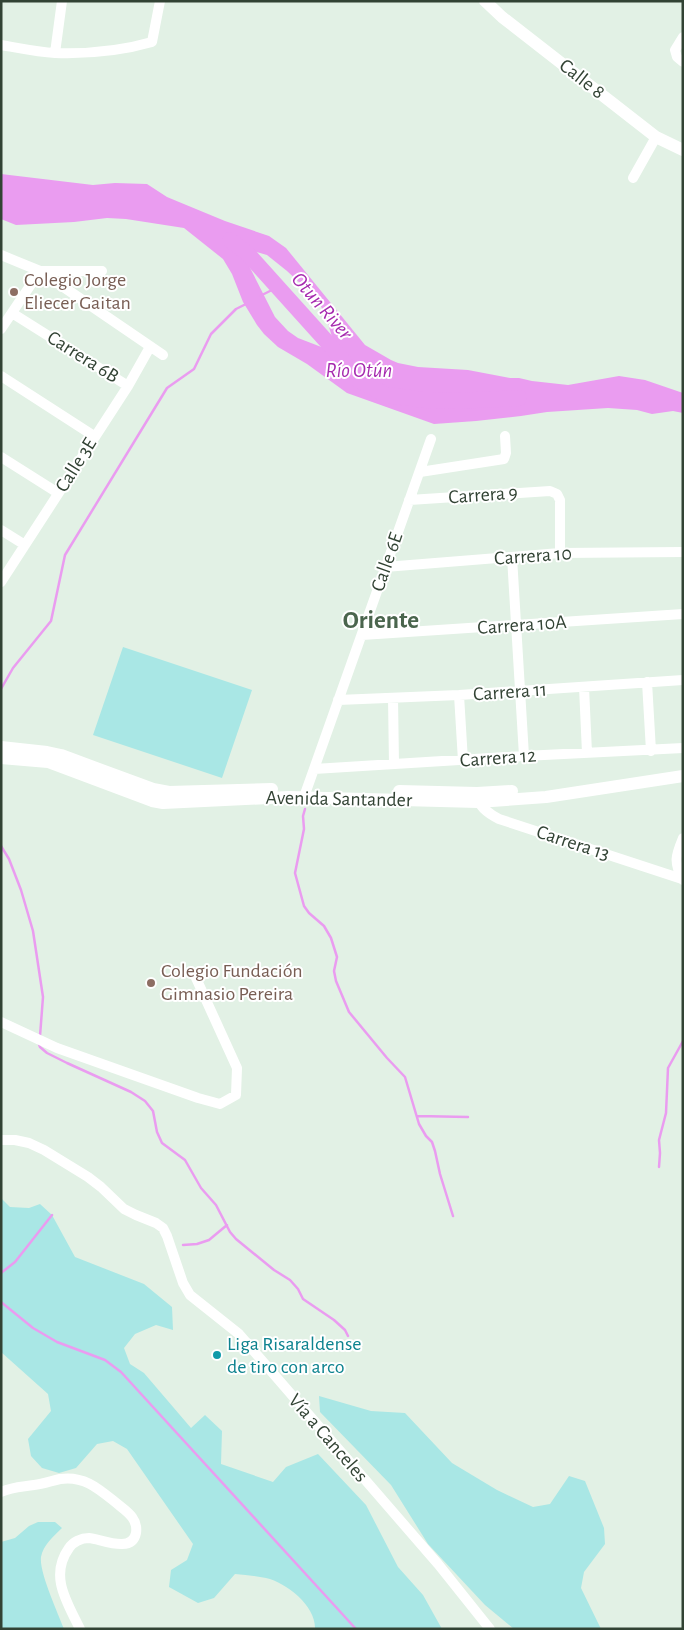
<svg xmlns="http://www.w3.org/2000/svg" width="684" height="1630" font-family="'Alegreya Sans',sans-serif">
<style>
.green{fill:#a9e7e5}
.water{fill:#ea9cf0;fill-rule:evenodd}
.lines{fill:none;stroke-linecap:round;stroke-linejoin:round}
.stream{stroke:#ea9cf0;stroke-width:2.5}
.river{stroke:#ea9cf0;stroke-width:16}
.minor{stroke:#fff;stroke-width:10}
.tertiary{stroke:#fff;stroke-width:12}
.education-dot{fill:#8d6e63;stroke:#fff;stroke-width:2}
.culture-dot{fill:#0f9aa8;stroke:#fff;stroke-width:2}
.labels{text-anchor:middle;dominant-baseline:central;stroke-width:4;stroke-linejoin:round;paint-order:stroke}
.street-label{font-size:20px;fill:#324334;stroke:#fff}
.education-label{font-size:20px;fill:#785e54;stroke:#fff;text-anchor:start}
.culture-label{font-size:20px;fill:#0d838f;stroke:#fff;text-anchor:start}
.water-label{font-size:21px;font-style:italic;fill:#a62baf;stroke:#fff}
.district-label{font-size:25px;font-weight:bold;fill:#4a654d;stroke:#fff}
</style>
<rect width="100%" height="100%" fill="#e2f1e5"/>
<path class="green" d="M123 647 252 690 222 778 93 735Z
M1 1198 10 1207 29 1208 40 1204 52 1215 75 1257 144 1284 172 1307 173 1330 156 1325 135 1334 124 1348 130 1364 144 1373 191 1428 205 1415 222 1431 221 1464 273 1482 286 1467 318 1454 366 1505 398 1567 423 1595 442 1629H315C316 1606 287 1583 266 1578 256 1576 245 1575 235 1574L214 1598 198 1603 169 1587 171 1570 187 1560 193 1544 127 1449 113 1441 97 1444 76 1468 59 1473 42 1468 31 1456 28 1439 51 1411 48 1394 1 1352Z
M319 1396 371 1411 405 1413 452 1463 497 1490 533 1507 550 1504 569 1476 585 1481 604 1528 605 1544 584 1572 581 1588 601 1629H514L485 1605 428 1544 391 1485 320 1412Z
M38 1522H55L62 1528C54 1536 43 1545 41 1557 39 1572 58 1613 64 1629H1V1542L15 1538 29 1526Z"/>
<path class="water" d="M1 174 93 185 115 183 147 184 167 197 179 202 225 221 269 236 286 248 365 345 391 360 398 363 418 367 468 370 510 378H519L532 381 568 385 619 376 645 380 683 393V413L673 411 652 414 637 410 608 408 547 412 521 416 476 421 434 424 347 393 307 364 278 347 264 334 257 325 243 302 232 274 223 259 184 228 126 219 107 218 74 222 16 225 1 219ZM250 250 267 255 287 271 319 301 329 327 337 353 298 338 288 331 275 317 244 256ZM423 393 492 396 499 400 495 405C459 408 420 410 387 397V394Z"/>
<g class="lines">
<path class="stream" d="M260 296 278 287
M1 689 13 668 51 621 65 555 167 388 194 369 211 334 236 309 246 304
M305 809 303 816 304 829 295 873 304 906 309 913 324 926 331 938 337 957 334 971 336 981 349 1012 387 1058 405 1077 419 1124 426 1136 432 1142 435 1151 440 1174 453 1216
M1 846 9 859 21 890 33 931 43 997 40 1036
M39 1044 40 1047 47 1053 67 1063 131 1092 145 1101 153 1111 157 1132 162 1143 185 1160 201 1188 216 1205 230 1232 236 1239 274 1270 290 1280 298 1289 303 1299 334 1320 345 1330 348 1336
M417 1116 468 1117
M659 1167 660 1153 659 1140 666 1113 668 1068 683 1041
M183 1245 197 1244 209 1240 227 1225
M1 1273 15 1262 52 1215
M1 1302 33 1328 57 1342 105 1360 121 1372 356 1629"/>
<path class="river" d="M230 240 247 253 337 353 357 379 386 395 425 400 454 401 519 398"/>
<path class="minor" d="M683 37 675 50 677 57 683 62
M1 45C19 48 37 52 55 53 87 54 121 51 152 42L160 1
M55 53 62 1
M633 178 656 137
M1 255 40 271 163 355
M41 271H102
M12 313 128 386
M1 329 40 271
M1 376 94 436
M1 457 58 493
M420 472 504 459 506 453 505 436
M409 500 550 491 557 494 560 500V553
M1 530 25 545
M512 557 524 756
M385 567 560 553 683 552
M1 582 128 386 150 347
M362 635 683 614
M647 682 651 751
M584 687 587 753
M459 695 463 761
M393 698 394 764
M338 700 459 695 683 680
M314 769 524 756 683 748
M304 797 431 439
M478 798C479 807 491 815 499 819L682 879
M683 838C676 855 673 862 683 880
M1 1022 57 1048 198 1098 220 1104 236 1095 237 1068 196 978
M1 1140H15L29 1143 44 1150 88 1177 101 1187 124 1209 136 1215 156 1223 163 1228 167 1236 183 1283 190 1295 239 1334 438 1564 490 1629
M1 1492C12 1487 22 1487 34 1485 43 1484 51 1481 60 1479 86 1475 101 1491 120 1506 129 1513 138 1520 136 1533 132 1554 101 1539 89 1538 81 1538 73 1542 69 1548 49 1576 67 1602 80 1629"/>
<path class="tertiary" d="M485 1 502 17 656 137 683 150
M1 747 47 752 61 755 153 789 169 792 272 789
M1 758 48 762 152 801 163 803 289 797 478 802 546 797 683 776
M399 791 477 793 512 791"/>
</g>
<g class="education-dot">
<circle cx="14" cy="292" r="5"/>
<circle cx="151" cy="983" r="5"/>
</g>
<circle class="culture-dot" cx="217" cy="1355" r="5"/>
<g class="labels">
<g class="street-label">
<text transform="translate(582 79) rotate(38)">Calle 8</text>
<text transform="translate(83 357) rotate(32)">Carrera 6B</text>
<text transform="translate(76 465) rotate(-58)">Calle 3E</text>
<text transform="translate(483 495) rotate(-4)">Carrera 9</text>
<text transform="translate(533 556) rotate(-4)">Carrera 10</text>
<text transform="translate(387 562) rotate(-71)">Calle 6E</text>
<text transform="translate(522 625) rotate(-4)">Carrera 10A</text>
<text transform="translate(510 692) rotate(-4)">Carrera 11</text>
<text transform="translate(498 758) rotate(-4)">Carrera 12</text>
<text transform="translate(339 799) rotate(1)">Avenida Santander</text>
<text transform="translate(573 843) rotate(18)">Carrera 13</text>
<text transform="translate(328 1438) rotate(49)">Vía a Canceles</text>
</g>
<g class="education-label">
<text x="24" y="280">Colegio Jorge<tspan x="24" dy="23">Eliecer Gaitan</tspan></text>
<text x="161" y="971">Colegio Fundación<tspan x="161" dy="23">Gimnasio Pereira</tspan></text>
</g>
<g class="culture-label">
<text x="227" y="1344">Liga Risaraldense<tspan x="227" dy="23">de tiro con arco</tspan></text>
</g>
<g class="water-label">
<text transform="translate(322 306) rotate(49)">Otun River</text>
<text x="359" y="370">Río Otún</text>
</g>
<g class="district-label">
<text x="381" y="620">Oriente</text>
</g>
</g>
<rect width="684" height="1630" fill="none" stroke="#324334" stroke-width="5"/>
</svg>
